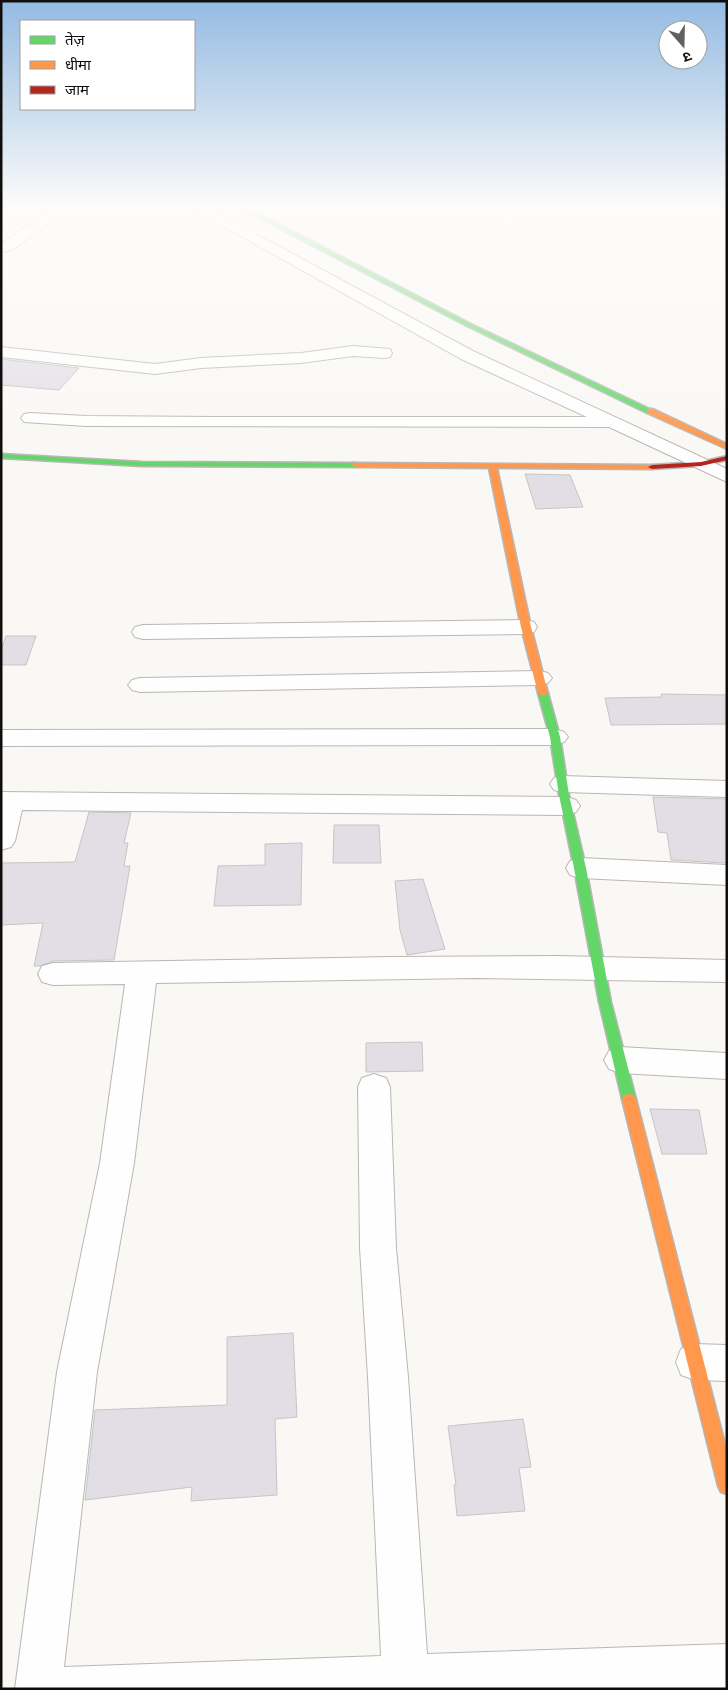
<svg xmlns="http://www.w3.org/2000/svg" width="728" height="1690" font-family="Roboto,'Noto Sans Devanagari',sans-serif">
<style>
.building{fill:#e1dfe5;stroke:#c6c5c5}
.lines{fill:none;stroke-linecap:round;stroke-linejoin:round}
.street-casing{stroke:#b9b7b5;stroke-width:2}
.fast-casing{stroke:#b9b7b5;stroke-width:3}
.slow-casing{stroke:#b9b7b5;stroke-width:3}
.jam-casing{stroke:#b9b7b5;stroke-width:3}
.street{fill:#fefefe;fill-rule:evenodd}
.fast{fill:#63d668;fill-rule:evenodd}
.slow{fill:#ff974d;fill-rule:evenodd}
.jam{fill:#b3261e;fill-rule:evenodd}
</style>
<rect width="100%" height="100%" fill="#faf8f5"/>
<path class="building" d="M1 359 79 368 59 390 1 385Z
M525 474 570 475 583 507 536 509Z
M6 636H36L26 665H1V651Z
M661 694 727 695V724L611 725 605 698 662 697Z
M653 797 727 799V863L671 860 667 833 658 832Z
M89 812 131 813 124 843H128L124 866H130L114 960 53 961 40 966H34L43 923 1 925V863L75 862Z
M334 825H379L381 863H333Z
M302 843 301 905 214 906 218 866 265 865V844Z
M423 879 445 949 407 955 400 930 395 881Z
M422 1042 423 1071 366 1072V1043Z
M650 1109 699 1110 707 1154H662Z
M293 1333 297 1417 275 1419 277 1495 191 1501 192 1487 85 1500 95 1410 227 1405V1337Z
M523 1419 531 1467 519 1468 525 1511 457 1516 454 1485H456L448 1426Z"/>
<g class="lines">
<g class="street-casing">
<path id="street" d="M56 206H72L12 250 1 252V244Z
M187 206H204L473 351 727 469V482L609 427 86 426 24 422 21 418 24 414 30 413 86 416 213 417H587L461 359Z
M353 346 390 349 392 353 390 357 384 358 353 356 301 363 201 368 155 374 1 357V347L155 364 201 358 301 353Z
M526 620 534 622 537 627 534 632 526 634 143 639 135 637 132 632 135 627 143 625Z
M540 671 548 673 552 678 548 683 540 685 140 692 132 690 128 685 132 680 140 678Z
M555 729 564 732 568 737 564 742 555 745 1 746V730Z
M563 776 727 781V797L563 792 554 790 550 784 554 778Z
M1 792 567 797 576 800 580 806 576 812 567 815 22 810 15 841 11 847 1 850Z
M580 858 727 865V885L580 878 570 875 566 868 570 861Z
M558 956 727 960V982L474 978 156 983 134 1163 97 1372 64 1667 381 1656 368 1377 360 1248 358 1087 362 1078 374 1074 386 1078 390 1087 396 1248 408 1377 427 1654 727 1644V1689H15L57 1372 100 1163 125 984 53 985 42 982 38 974 42 966 53 963 390 957Z
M620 1047 727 1053V1079L620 1073 609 1069 604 1060 609 1051Z
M695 1344 727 1345V1381L695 1380 681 1375 676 1362 681 1349Z"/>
</g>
<g class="fast-casing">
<path id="fast" d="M236 206H244L471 324 654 411 647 413 467 326Z
M1 454 142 462 356 463 360 465 356 467 142 466 1 458Z
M543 690 548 693 560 737 569 795 586 868 611 1002 636 1099 634 1103 629 1104 624 1103 622 1099 599 1002 574 868 559 795 550 737 538 693Z"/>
</g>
<g class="slow-casing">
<path id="slow" d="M647 409H653L727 444V449L647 413Z
M353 463 652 465 656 467 652 469 497 468 531 627 548 693 543 696 538 693 521 627 489 468 356 467 352 465Z
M629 1094 634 1095 636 1099 727 1452V1494L721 1492 718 1486 622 1099 624 1095Z"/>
</g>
<g class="jam-casing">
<path id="jam" d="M727 456V460L701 466 652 469 648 467 652 465 701 462Z"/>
</g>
<use href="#street" class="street"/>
<use href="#fast" class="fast"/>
<use href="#slow" class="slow"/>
<use href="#jam" class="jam"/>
</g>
<linearGradient id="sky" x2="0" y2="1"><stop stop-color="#94bae2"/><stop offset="0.47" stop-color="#fdfcfa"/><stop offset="1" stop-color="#fdfcfa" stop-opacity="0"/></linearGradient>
<rect width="728" height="443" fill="url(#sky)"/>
<rect width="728" height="1690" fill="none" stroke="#100e0c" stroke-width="5"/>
<rect x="20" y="20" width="175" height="90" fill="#ffffff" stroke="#9f9f9e"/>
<rect x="30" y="36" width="25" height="8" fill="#63d668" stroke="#9f9f9e"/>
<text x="65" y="45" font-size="15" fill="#100e0c">तेज़</text>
<rect x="30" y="61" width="25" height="8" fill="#ff974d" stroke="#9f9f9e"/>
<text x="65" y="70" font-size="15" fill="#100e0c">धीमा</text>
<rect x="30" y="86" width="25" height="8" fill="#b3261e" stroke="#9f9f9e"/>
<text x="65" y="95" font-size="15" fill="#100e0c">जाम</text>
<g transform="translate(683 45) rotate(160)"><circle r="24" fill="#ffffff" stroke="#9f9f9e"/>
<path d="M0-4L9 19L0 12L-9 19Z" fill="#62605e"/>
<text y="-8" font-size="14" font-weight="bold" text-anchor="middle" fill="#100e0c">उ</text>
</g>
</svg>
